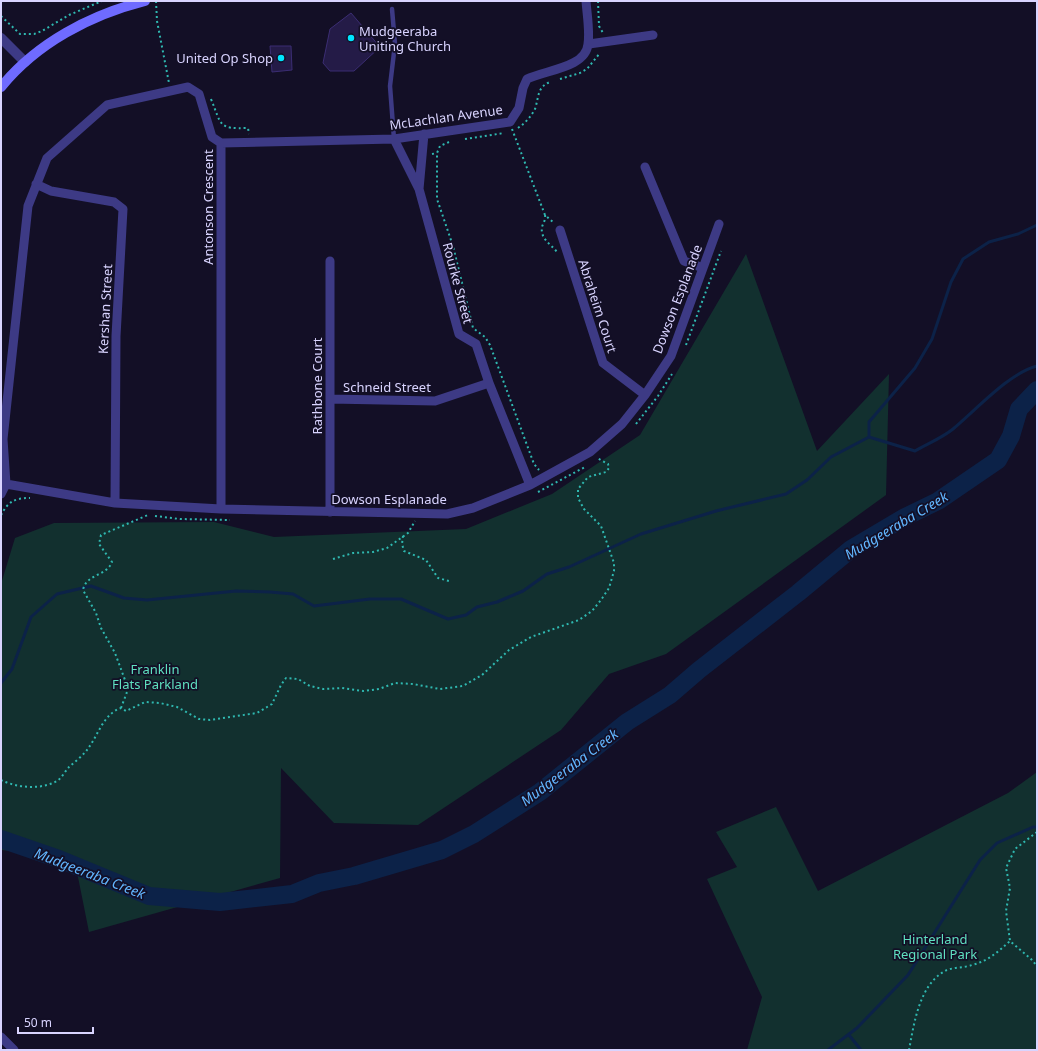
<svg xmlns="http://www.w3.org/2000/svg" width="1038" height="1051" font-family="'Noto Sans',sans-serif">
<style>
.green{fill:#12302f}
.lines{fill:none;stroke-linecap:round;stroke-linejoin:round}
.stream{stroke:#0c2248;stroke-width:3}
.river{stroke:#0c2248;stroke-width:18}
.building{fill:#241b47;stroke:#3b2d73}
.path{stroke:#2fb8b0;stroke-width:2;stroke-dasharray:2 3;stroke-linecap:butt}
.service{stroke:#3d3a85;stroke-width:4.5}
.minor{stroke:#3d3a85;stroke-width:9}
.tertiary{stroke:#3d3a85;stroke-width:10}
.secondary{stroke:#6f6bff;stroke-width:10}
.poi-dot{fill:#00e5ff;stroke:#130f26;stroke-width:1.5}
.labels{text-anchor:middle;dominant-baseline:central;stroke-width:3.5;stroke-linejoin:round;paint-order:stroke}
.poi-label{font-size:13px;fill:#d9d4ff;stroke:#130f26;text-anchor:start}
.street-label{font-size:13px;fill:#d9d4ff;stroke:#130f26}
.park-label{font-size:13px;fill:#5fe0c0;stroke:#130f26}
.water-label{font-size:14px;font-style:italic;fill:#62b6ff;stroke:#130f26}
</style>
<rect width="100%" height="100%" fill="#130f26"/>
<path class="green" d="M746 254 817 451 889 374 886 495 666 654 609 674 561 730 418 825 334 823 281 768 280 878 89 932 74 857 1 850V584L15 538 54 523 214 522 274 537 466 529 552 494 640 435Z
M1037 772V1050H747L762 997 707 879 737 867 716 832 776 807 818 891 1008 793Z"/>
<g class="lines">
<path class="stream" d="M869 437V422L915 368 932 339 951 282 963 259 989 242 1018 234 1037 225
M1 683 12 669 31 617 57 594 91 586 124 598 147 600 236 591 270 592 293 594 314 606 370 599H401L448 619 466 615 477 607 497 602 523 591 547 574 569 567 641 534 716 511 786 494 807 480 831 457 869 437 915 451C927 444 942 438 953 429 976 410 1009 373 1037 366
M849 1035 861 1050
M828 1050 857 1028 908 975 980 860 997 843 1033 827H1037"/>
<path class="river" d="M1 839 59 859 149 896 220 902 292 894 319 883 354 876 442 850 474 834 540 792 627 722 670 695 699 670 798 593 851 549 905 517 938 501 998 460 1011 436 1019 409 1037 390"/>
</g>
<path class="building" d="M351 13 380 47 354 71H330L323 63 330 29Z
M270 46H291L292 70 272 72Z"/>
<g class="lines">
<path class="path" d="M156 1 157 21 169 83
M598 1 599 26 603 33
M1 16 20 34H34L42 31 69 15 102 1
M560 79 580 73 587 69 600 53
M211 99C222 126 218 129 248 128L249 134
M518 128C525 123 531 117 535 109 539 97 537 87 550 82
M512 129 545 215 554 223
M465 139 504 133
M449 142 440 146 437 153V199L453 246 473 328 485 337 490 345 534 464 539 470
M432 154 437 153
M545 215C546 220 543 223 542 227 540 239 551 244 557 252
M686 345 721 251
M636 424 658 396 672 374
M538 492 585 467
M1 515C8 502 14 498 30 498
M155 516 180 519 230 520
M403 536 402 544 404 551 426 560 438 578 449 581
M333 559 353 553 373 552 387 548 408 533 415 521
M121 708 127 692 125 680 115 653 101 628 96 613 83 590C86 574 107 576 112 562L99 544 101 535 148 515
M1 780C17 788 41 790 57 781 62 778 65 771 69 767 75 762 82 756 87 750 98 736 103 714 121 708L126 711 145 702 160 703 177 707 199 719 210 720 257 713 272 704 281 685 286 678 298 679 310 686 323 689 342 688 363 691 379 689 395 683 413 684 440 689 463 686 482 675 509 650 531 637 579 620 592 611 601 600 609 588 614 571V563L601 526 584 509 578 498V489L588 477 606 472 609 468 608 464 597 458
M1037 832 1015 849 1006 868 1010 888 1006 911 1010 941 1031 959 1037 966
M909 1050C914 1024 919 985 945 971 952 967 964 968 972 965 988 961 998 952 1010 941"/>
<path class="service" d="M392 9 395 44 390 86 394 139"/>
<path class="minor" d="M589 44 653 35
M394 139 419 189 459 334 476 344 489 383 530 485
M221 143 394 139 510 122 519 108 523 88 527 79C545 70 586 68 588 44 590 31 587 15 586 1
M221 143V509
M645 167 684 261 703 268
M36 184 51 191 114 202 123 209 116 336 115 503
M419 189 424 134
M560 230 603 363 645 395
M330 399 435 401 489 383
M6 484 115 503 221 509 447 514 473 508 530 485 590 452 622 424 645 395 671 356 719 224
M1 494 6 484 3 439 28 206 47 158 107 105 188 87 199 94 212 137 221 143
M330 512V261
M1 1037 14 1050"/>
<path class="tertiary" d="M1 38 25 62"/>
<path class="secondary" d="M1 87C37 43 90 15 145 1"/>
</g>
<g class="poi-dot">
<circle cx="351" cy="38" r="4"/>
<circle cx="281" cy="58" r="4"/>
</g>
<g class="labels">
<g class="poi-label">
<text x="359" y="31">Mudgeeraba<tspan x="359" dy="15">Uniting Church</tspan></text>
<text x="273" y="58" text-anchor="end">United Op Shop</text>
</g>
<g class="street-label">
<text transform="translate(446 117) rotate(-8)">McLachlan Avenue</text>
<text transform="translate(208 207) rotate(-90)">Antonson Crescent</text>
<text transform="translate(458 283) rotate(75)">Rourke Street</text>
<text transform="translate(677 299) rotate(-69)">Dowson Esplanade</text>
<text transform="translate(598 306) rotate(72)">Abraheim Court</text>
<text transform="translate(105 309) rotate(-87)">Kershan Street</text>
<text transform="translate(317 386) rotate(-90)">Rathbone Court</text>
<text x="387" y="387">Schneid Street</text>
<text x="389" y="499">Dowson Esplanade</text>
</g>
<g class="park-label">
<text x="155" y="669">Franklin<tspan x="155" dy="15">Flats Parkland</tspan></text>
<text x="935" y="939">Hinterland<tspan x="935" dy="15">Regional Park</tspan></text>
</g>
<g class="water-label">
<text transform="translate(896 525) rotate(-31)">Mudgeeraba Creek</text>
<text transform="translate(569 767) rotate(-37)">Mudgeeraba Creek</text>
<text transform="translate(90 873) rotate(21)">Mudgeeraba Creek</text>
</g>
</g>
<rect width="1038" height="1051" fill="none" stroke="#d9d4ff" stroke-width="4"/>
<path d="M18 1027v6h75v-6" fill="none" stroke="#d9d4ff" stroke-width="2"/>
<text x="24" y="1027" font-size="12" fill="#d9d4ff" stroke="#130f26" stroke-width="3" paint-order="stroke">50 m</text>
</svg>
